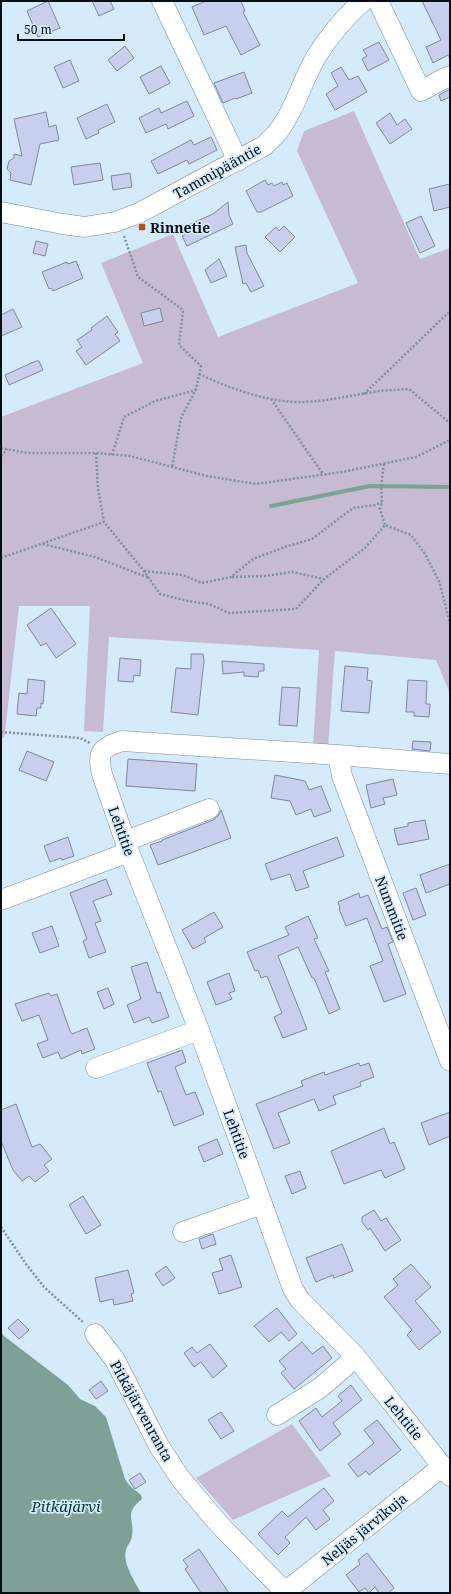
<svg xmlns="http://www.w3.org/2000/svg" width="451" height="1594" font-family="'Noto Serif',serif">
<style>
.green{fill:#c7bbd4}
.water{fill:#7ea096}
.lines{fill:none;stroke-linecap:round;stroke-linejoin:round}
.stream{stroke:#7ea096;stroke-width:4}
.building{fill:#c7cfec;stroke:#7f86a0}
.minor-casing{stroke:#748da0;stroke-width:21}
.path{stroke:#7f8f9c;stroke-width:2.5;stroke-dasharray:2 2;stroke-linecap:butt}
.minor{stroke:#fff;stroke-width:20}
.poi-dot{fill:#b45214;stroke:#d5ebfc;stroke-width:1.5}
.labels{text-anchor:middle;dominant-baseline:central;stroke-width:3.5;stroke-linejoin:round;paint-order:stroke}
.street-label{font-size:14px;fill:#060f16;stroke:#d5ebfc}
.poi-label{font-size:14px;font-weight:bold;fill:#060f16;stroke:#d5ebfc;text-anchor:start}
.water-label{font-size:15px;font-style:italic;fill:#01382d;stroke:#d5ebfc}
</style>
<rect width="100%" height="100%" fill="#d5ebfc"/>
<path class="green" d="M354 111 420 259 450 248V694L436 660 335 651 328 748 313 747 319 650 109 637 103 732 84 731 90 606H19L6 724 4 738H1V417L143 363 101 263 173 234 218 337 358 283 297 151 304 131Z
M292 1424 331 1476 233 1520 196 1478Z"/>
<path class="water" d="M1 1332 4 1336 68 1385 80 1399 95 1406 106 1417 125 1479 129 1485 141 1495 142 1499C123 1514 135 1519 132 1536 132 1541 127 1545 126 1550 122 1563 135 1582 141 1593H1Z"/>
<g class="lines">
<path class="stream" d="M271 506 370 486 450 487"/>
</g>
<path class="building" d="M48 1 60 28 38 37 27 11Z
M92 1H110L114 9 99 16Z
M206 1H241L245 11 243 12 260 45 241 55 226 26 204 35 192 7Z
M422 1H450V59L448 55 433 63 426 47 441 40Z
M379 42 389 60 368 71 362 59 367 56 363 50Z
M125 46 134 58 117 71 108 60Z
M70 60 79 81 63 88 54 67Z
M161 66 170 83 149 94 140 77Z
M341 67 349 80 358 76 367 92 335 110 326 94 338 86 331 73Z
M244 72 252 93 236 99 235 98 223 103 214 83Z
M450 89V97L441 101 439 95Z
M187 101 194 116 168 129 166 124 146 133 139 118 159 108 161 113Z
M107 104 115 122 98 130 99 133 86 139 77 118Z
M46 112 49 127 56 125 59 140 40 144 31 185 10 180 11 173 7 169 9 161 14 158V154L22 156 14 119Z
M390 113 397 125 405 119 412 129 390 144 376 123Z
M211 137 217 150 189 164 187 160 158 174 151 161 191 140 194 145Z
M100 163 103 180 74 185 71 167Z
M130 173 132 187 113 190 111 176Z
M265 180 268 185 272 183 274 186 282 182 283 185 287 183 293 196 261 212H257L246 191Z
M450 184V207L434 211 429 189Z
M228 202 229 215 233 224 187 246 182 236 193 230 190 224 213 214Z
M421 216 435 246 420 253 406 223Z
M284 226 295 237 280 252 265 237 276 227 279 231Z
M36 241 48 244 45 256 33 253Z
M246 245 247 253 264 286 251 292 246 283 243 284 235 247Z
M219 259 227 276 211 283 205 270Z
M76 261 83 278 53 291 51 288 49 289 42 272 67 262 68 264Z
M160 308 163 321 144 326 141 313Z
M13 309 22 327 1 336V315Z
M107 316 118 332 115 334 120 341 86 365 76 351 82 347 77 340 92 330 91 328Z
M36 361H39L43 370 9 385 5 375Z
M51 608 76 644 56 658 46 643 41 646 27 625Z
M191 654H203L204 661 198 715 171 712 176 668 191 669Z
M120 658 141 660 140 676 134 675 133 682 118 681Z
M222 661 264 664V671H259L258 677 244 676V672L223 674Z
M345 666 368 668 367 680 372 681 369 713 341 711Z
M28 679 45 681 43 704 41 703V708H37L36 716 17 714 19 693 27 694Z
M408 680 427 681 426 704H430L429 717 414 716V712H406Z
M282 687 300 688 297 726 279 725Z
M413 741 431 742 430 751 412 749Z
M27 751 54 762 46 781 19 770Z
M128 759 197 764 195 791 126 786Z
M275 775 305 781 309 790 321 786 331 811 314 817 311 809 296 815 290 801 271 798Z
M393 779 397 795 383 798 385 804 371 808 366 785Z
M221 810 231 838 158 865 150 845 162 841V840L213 820 218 816Z
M425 820 429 839 398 845 394 829 408 826V823Z
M68 837 74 856 62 860 61 858 50 862 44 846Z
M337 837 344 856 303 871 309 887 296 891 290 874 271 880 265 864Z
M450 864V884L426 893 420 875Z
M106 879 112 894 93 901 101 921 95 923 106 952 89 958 83 941 87 939 70 893Z
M416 888 426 915 413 920 403 893Z
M359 893 360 898 368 895 382 929 387 927 393 942 388 944 406 994 384 1002 370 966 383 961 367 918 346 926 339 909 340 908 338 902Z
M214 912 223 927 204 938 206 942 193 949 182 930Z
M308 916 318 938 314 939 329 971 325 972 340 1009 329 1014 314 978H312L298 947 278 956 307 1029 283 1038 274 1017 282 1013 267 976 261 978 258 970 255 971 247 952 289 935 285 927Z
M52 926 59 946 40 953 32 933Z
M147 962 157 993 160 992 169 1017 152 1023 149 1017 134 1023 127 1005 141 999 131 967Z
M229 973 235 991 229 993 232 999 216 1005 207 982Z
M108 988 114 1004 104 1009 97 992Z
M49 993 51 996 57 994 70 1031 72 1034 87 1028 95 1049 82 1054 81 1050 61 1059 58 1052 43 1058 37 1044 48 1040 39 1015 22 1021 15 1004Z
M182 1050 186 1062 175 1067 186 1095 195 1092 204 1114 174 1126 161 1091 158 1092 147 1063Z
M359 1063 360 1066 369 1063 374 1077 360 1082 361 1086 333 1096 336 1104 319 1111 314 1099 278 1113 290 1143 274 1149 256 1104 303 1086 301 1081 324 1072 325 1075Z
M16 1104 32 1147 40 1144 52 1159 44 1165 49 1171 35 1182 29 1176 22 1181 13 1170 1 1141V1110Z
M450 1112V1136L429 1145 421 1123Z
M384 1128 390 1144 394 1142 405 1169 385 1178 381 1170 344 1184 331 1151Z
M217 1139 223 1154 204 1162 198 1147Z
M300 1171 306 1188 292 1194 285 1176Z
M83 1196 101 1225 86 1234 69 1205Z
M374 1210 381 1221 386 1218 401 1240 385 1251 370 1228 368 1230 362 1222V1217Z
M213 1234 216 1244 202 1249 199 1239Z
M342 1244 353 1271 334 1278 333 1275 316 1282 306 1258Z
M231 1255 242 1287 219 1294 212 1273 223 1270 219 1259Z
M411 1264 431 1287 415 1301 441 1332 419 1350 407 1335 412 1330 384 1297 398 1285 393 1279Z
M166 1266 175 1278 163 1286 155 1274Z
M128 1270 134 1293 131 1294 133 1301 114 1305 113 1299 100 1302 95 1278Z
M277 1308 297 1334 289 1341 281 1332 269 1342 254 1326Z
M18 1319 29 1330 19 1339 8 1328Z
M302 1342 312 1354 323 1346 332 1358 294 1389 281 1373 286 1369 279 1361Z
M210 1344 227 1366 213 1378 201 1362 194 1367 184 1353 192 1347 197 1353Z
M101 1381 108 1391 96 1399 89 1390Z
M351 1385 362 1400 333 1423 341 1434 320 1451 299 1421 316 1408 322 1417 342 1401 338 1396Z
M221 1412 234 1431 221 1439 208 1420Z
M377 1420 401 1450 369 1475 366 1471 358 1477 348 1464 374 1443 364 1430Z
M140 1473 146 1482 135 1489 129 1480Z
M324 1488 334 1501 323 1510 330 1519 316 1530 306 1517 285 1537 290 1543 278 1555 258 1534 282 1511 288 1517Z
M199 1549 229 1593H201L185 1569 188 1567 183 1560Z
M367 1553 394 1588 388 1593H379L375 1587 369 1593 365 1588 359 1592 346 1575 360 1564 358 1560Z"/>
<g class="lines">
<g class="minor-casing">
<path id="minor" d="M162 1 238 161
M378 1 421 91 443 79 450 76
M1 212 63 224 84 227 115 222 139 213 264 146C269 141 273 137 277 133 295 110 302 81 316 57 329 36 345 17 363 1
M338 755 450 764
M126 841 209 809
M1 900 129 852
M450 1061 342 776 338 755 122 741C101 748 97 752 102 774L129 852 199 1030 293 1289 300 1300 356 1357 450 1476
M96 1068 199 1030
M183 1232 262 1204
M95 1334 115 1360 159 1446 180 1478 218 1523 286 1593
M277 1415 320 1388 356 1357
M285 1592 443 1466"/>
</g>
<path class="path" d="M124 236 138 277 183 310 179 345 201 366 196 389 181 418 172 467
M199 374C229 388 269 403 303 402 329 401 353 395 379 391 389 390 399 390 409 389L450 423
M364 394 450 311
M271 399 323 474
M1 448 27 453H96L130 456 207 476 256 484 342 472 416 457 450 440
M96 453 98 489 104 522 144 571 160 594 188 601 209 604 229 613 296 609 324 579 365 548 385 525 411 535 425 554 439 581 450 623
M112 455 124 417 155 401 196 390
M1 456 7 449
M384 464 381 486 382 502 380 509 385 525
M43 544 95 557 149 578
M1 558 104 522
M144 571 183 575 202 583 231 577 253 559 285 547 312 539 353 508 375 505 382 502
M232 577 265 576 292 572 324 579
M1 732 80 738 90 743
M1 1227 26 1264 44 1287 84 1323"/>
<use href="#minor" class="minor"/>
</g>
<rect class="poi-dot" x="138" y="223" width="8" height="8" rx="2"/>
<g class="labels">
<g class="street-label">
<text transform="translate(217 171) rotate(-29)">Tammipääntie</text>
<text transform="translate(122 831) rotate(70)">Lehtitie</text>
<text transform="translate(392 908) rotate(69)">Nummitie</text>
<text transform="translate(237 1134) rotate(70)">Lehtitie</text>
<text transform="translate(142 1411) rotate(61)">Pitkäjärvenranta</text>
<text transform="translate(404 1418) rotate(51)">Lehtitie</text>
<text transform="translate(364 1529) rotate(-39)">Neljäs järvikuja</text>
</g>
<g class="poi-label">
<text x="150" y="227">Rinnetie</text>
</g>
<g class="water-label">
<text x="66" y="1506">Pitkäjärvi</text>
</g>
</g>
<rect width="451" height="1594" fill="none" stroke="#060f16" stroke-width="4"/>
<path d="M18 34v6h106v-6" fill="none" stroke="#060f16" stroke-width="2"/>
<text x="24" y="34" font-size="12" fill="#060f16" stroke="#d5ebfc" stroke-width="3" paint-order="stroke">50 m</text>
</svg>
